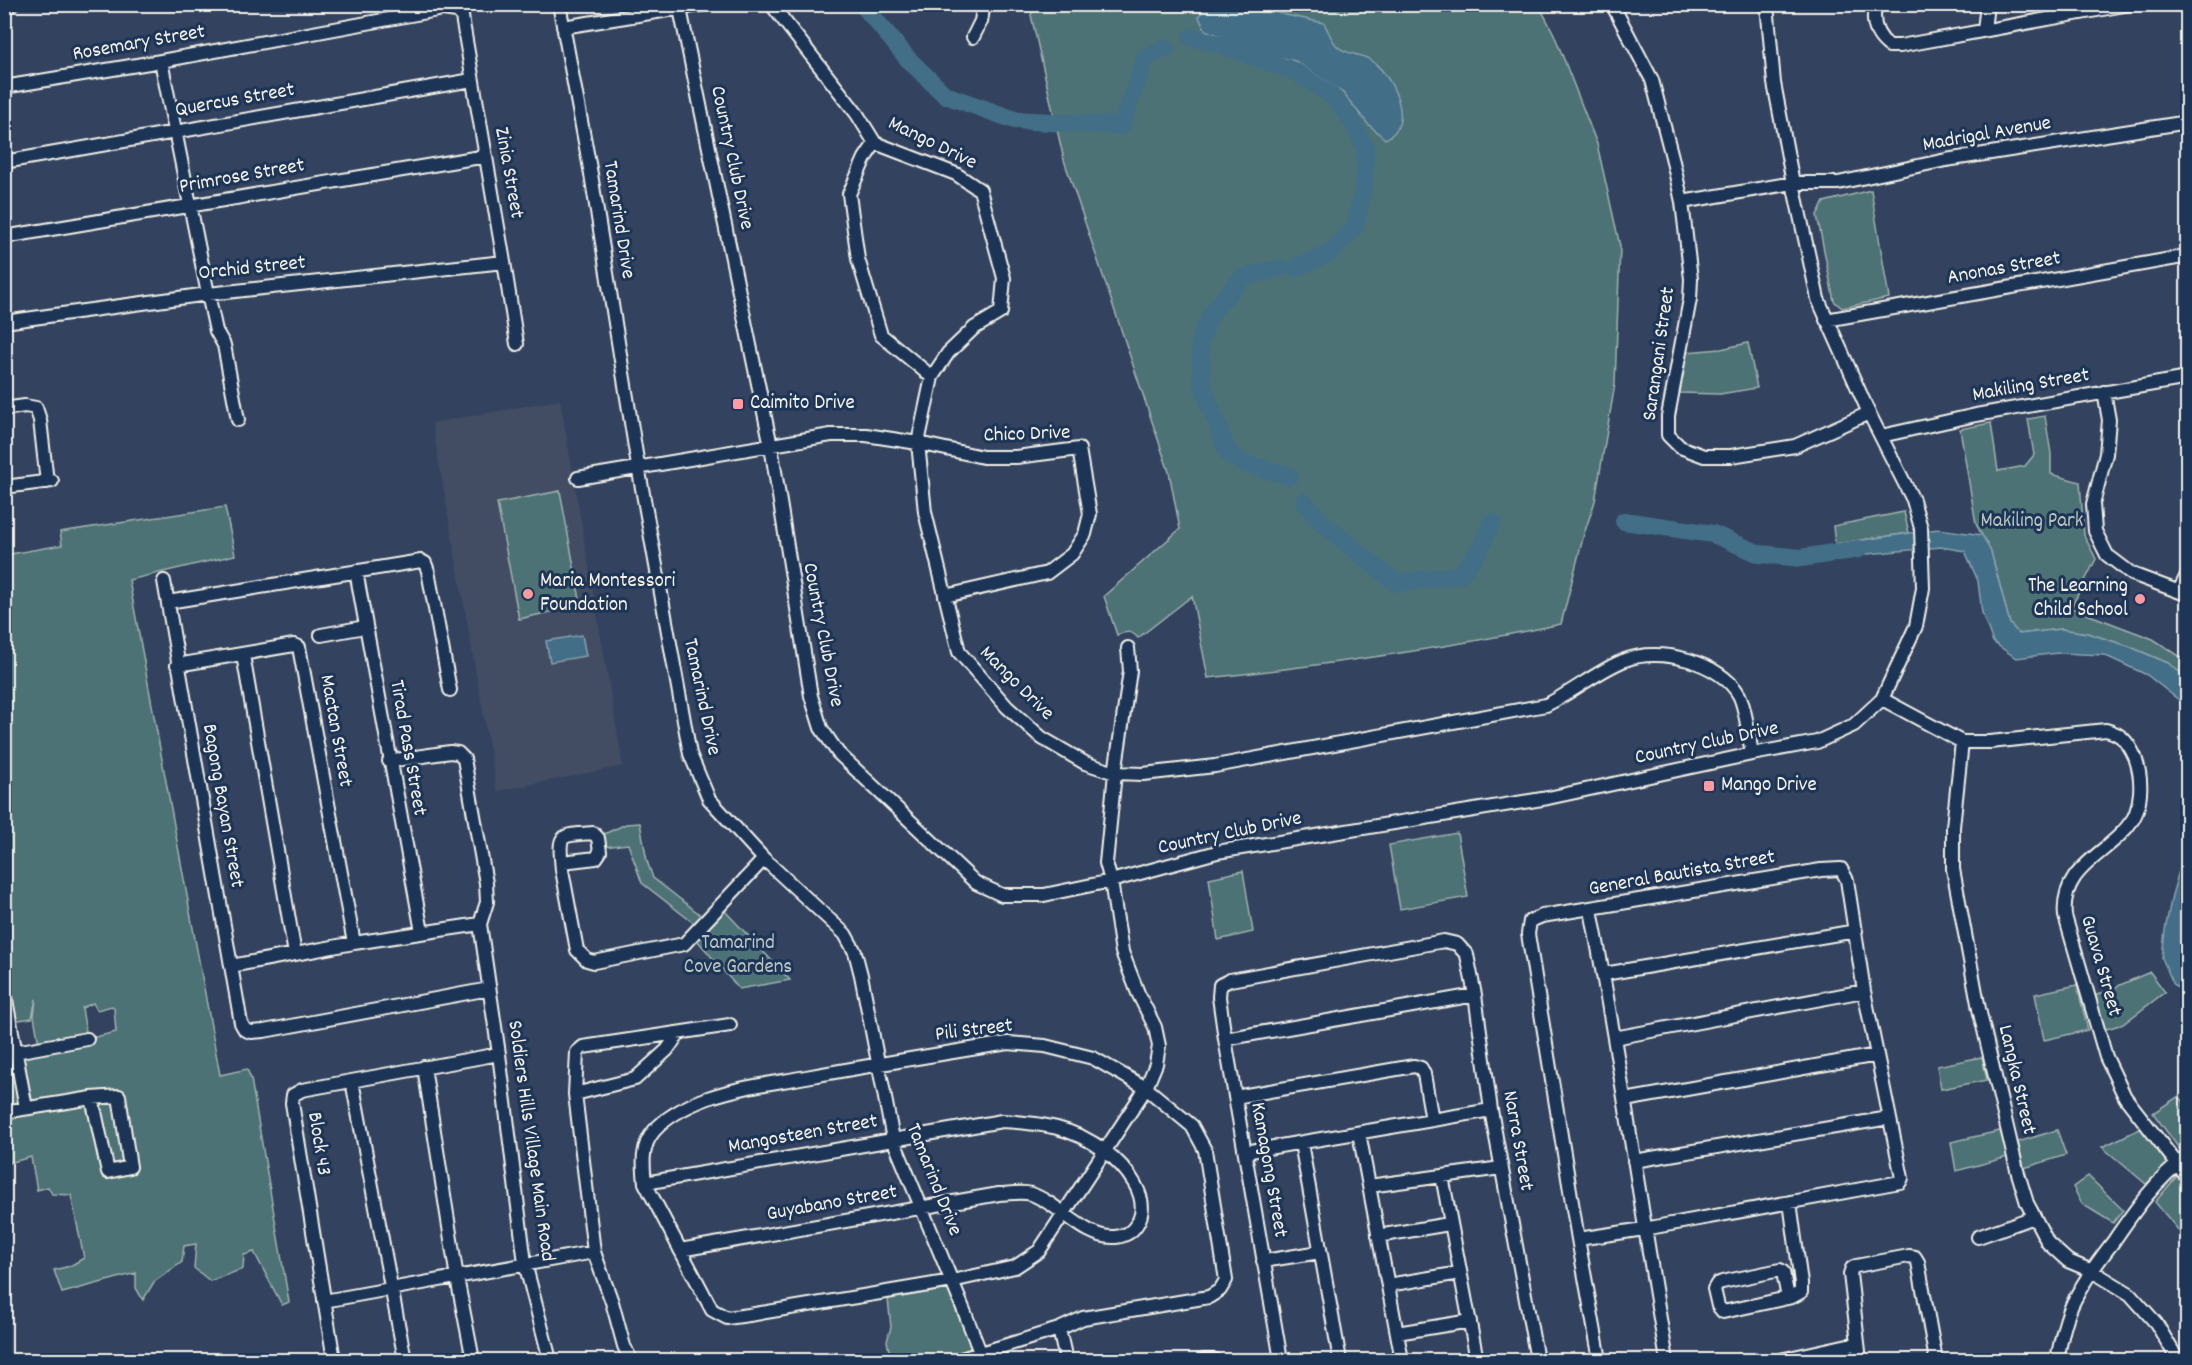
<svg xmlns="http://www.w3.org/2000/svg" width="2192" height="1365" font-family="Dekko,sans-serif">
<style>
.built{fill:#434d64}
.green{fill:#4d7274;stroke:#a0b2ae;stroke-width:1.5;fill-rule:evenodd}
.water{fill:#426e87;stroke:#89a2ae;stroke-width:1.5}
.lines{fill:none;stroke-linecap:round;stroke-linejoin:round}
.river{stroke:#426e87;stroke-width:18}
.minor-casing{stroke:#f4f1e8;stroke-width:16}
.minor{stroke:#1d3557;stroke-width:12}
.poi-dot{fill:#ff9aa2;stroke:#1d3557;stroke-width:2}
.labels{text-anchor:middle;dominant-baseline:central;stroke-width:6;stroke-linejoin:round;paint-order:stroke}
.street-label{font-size:21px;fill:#f4f1e8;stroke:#1d3557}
.poi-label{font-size:21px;fill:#f4f1e8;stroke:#1d3557;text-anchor:start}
.park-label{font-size:21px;fill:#bac5bf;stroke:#1d3557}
</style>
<rect width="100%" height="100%" fill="#33435f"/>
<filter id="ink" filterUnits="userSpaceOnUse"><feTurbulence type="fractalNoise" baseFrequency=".0167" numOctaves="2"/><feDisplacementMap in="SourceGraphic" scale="12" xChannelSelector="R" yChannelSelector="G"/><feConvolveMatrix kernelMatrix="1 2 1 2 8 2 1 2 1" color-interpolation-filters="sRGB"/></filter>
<g filter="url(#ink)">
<path class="built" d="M560 400 623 766 497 791 432 423Z"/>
<path class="green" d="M1035 4 1539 5 1554 34 1597 144 1620 246 1615 384 1595 501 1584 534 1561 624C1445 649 1327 665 1208 678L1192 596 1138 638C1132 631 1126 631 1117 635L1104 596 1180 529 1169 472 1064 160 1031 15Z
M1871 190 1889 298 1842 308 1834 301 1817 215 1824 202Z
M1748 343 1757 388 1720 394 1679 393 1686 352 1721 349Z
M2045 416 2051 454V474L2080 482 2084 535 2096 559 2071 608 2153 639 2187 661V678L2168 663 2128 646 2087 633 2061 629 2019 634 2010 624 1991 552 1976 524 1960 429 1991 423 1998 471 2025 466 2034 455 2028 419Z
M560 491 581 605 519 619 497 503Z
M225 507 235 555 129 580 220 1075 247 1069 251 1079 289 1302 282 1305 254 1252 244 1255 243 1269 210 1281 194 1268 196 1244 184 1246 182 1262 154 1282 143 1300 136 1288V1273L62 1293 54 1270 70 1266 84 1258 71 1195 52 1194 48 1187 37 1190 31 1157 5 1164V555L62 545 60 532ZM36 999 34 1016 39 1045 18 1049 12 1021 32 1018ZM93 1003 97 1010 112 1006 114 1008 116 1032 87 1039 82 1008Z
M1904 512 1909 533 1835 544 1833 526Z
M640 823 647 861 653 878 702 916 695 924 642 883 628 844 604 847 602 835 626 824Z
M1457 833 1468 897 1400 909 1389 845Z
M1243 871 1253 932 1218 940 1209 878Z
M2187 905V968L2181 950Z
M724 910 790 980 739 989 697 940Z
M2150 972 2165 992 2123 1024 2103 1030 2095 996Z
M2077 985 2088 1030 2044 1040 2035 994Z
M1982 1057 1987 1080 1941 1089 1937 1066Z
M2179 1096 2187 1106V1145L2181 1151 2153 1113Z
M2144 1127 2171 1161 2146 1184 2102 1147Z
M2057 1130 2066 1155 2024 1168 2018 1142Z
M2000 1131 2008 1157 1956 1171 1951 1142Z
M2178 1175 2187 1186V1235L2184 1237 2155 1202Z
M2088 1176 2123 1210 2113 1223 2082 1204 2073 1187Z
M948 1289 972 1350 944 1360H891L887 1341 891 1327 888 1299Z"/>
<path class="water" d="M1254 5 1286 15 1324 23C1328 30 1332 42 1338 47 1346 54 1360 54 1369 59 1391 72 1418 125 1385 139L1368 124 1343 93 1295 61 1268 55 1205 30 1199 17 1205 5Z
M1938 529 1982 535 1991 552 2010 624 2019 634 2061 629 2087 633 2128 646 2168 663 2187 678V726L2180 701 2147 675 2104 655 2058 653 2016 658 1993 642 1982 613 1978 581 1965 551 1941 547 1836 557 1835 544Z
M582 635 586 656 550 662 546 641Z
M2187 844V905L2181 950 2187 968V998L2173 983 2162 958 2165 930 2172 895Z"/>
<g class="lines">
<path class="river" d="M862 4 908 59 945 95 1015 120 1121 126 1146 57 1166 48
M1191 37 1222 45 1296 72 1331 95 1351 119 1365 147V180L1355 227 1330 253 1295 268
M1280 268 1243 277 1212 312 1200 340 1202 384 1228 453 1245 464 1289 476
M1304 502 1323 524 1396 583 1460 575 1480 549 1492 522
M1624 521 1713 534 1760 554 1801 558 1859 549"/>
<g class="minor-casing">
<path id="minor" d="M559 4 591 174 638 466 690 754 709 799 764 859 845 934 855 952 861 975 893 1139 965 1313 983 1360
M679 4 771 446 811 696 821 728 838 753 976 883 1002 895H1044L1111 881 1217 852 1548 798 1752 754 1817 742 1854 725 1882 699 1916 626 1923 588 1921 528 1913 500 1869 413 1818 299 1793 183 1774 83 1767 4
M771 4 857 114 875 143 956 174 980 190 1004 278 1001 312 974 328 948 353 932 377 918 443 925 512 959 652 1007 707 1042 738 1085 763 1115 773 1143 774 1215 766 1546 705C1573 692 1599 670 1625 660 1659 646 1721 662 1739 695 1746 708 1749 739 1752 754
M1612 4 1652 80 1672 157 1682 202 1691 279 1690 299 1668 416V435L1680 447 1704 456H1731L1795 446 1869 413
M1876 4C1871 21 1875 35 1889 46H1900L2130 4
M4 6 12 4
M563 27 706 4
M1984 30 1987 4
M973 37 981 21 984 4
M161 61 208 294 216 331 224 345 238 420
M4 87 161 61 443 9 457 11 462 16 463 23 504 262 517 344
M875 143 865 158 849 194 858 259 881 335 932 377
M4 162 472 80
M1682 202 1793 183H1838L1946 160 2188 122
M4 237 486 156
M1826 320 2188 256
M4 322 208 294 504 262
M2104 392 2109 420 2106 454 2093 504 2095 531 2107 555 2132 574 2188 595
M4 409 25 406 36 408 40 420 47 482
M1881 436 1976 415 2188 378
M578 478 831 435H866L918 443 983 457H1016L1079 449 1090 514 1085 534 1072 554 1047 573 945 596
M4 487 52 481
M356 571 422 932
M164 581 241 1023 245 1030 251 1032 264 1031 489 989
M2179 591 2188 573
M168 602 421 561 425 563 428 571 450 690
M321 635 365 627
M243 655 295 954
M177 665 294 645 299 647 354 943
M1882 699 1962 742H1990L2106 730C2122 734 2128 742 2135 757 2139 768 2141 781 2140 793 2139 802 2138 811 2133 819 2110 855 2060 865 2065 916L2106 1057 2125 1097 2188 1178
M1962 742 1953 827V869L1979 1009 2017 1170 2027 1203 2048 1243 2068 1261 2092 1271 2130 1294 2156 1323 2178 1360
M389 761 450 752 458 753 464 759 486 883 487 902 480 924
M562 862 596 858 600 852 598 838 593 833C557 835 559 834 562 870L577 950 587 960 594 962 684 944 764 859
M1591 910C1620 1059 1641 1210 1667 1360
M480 924 499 1054 525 1263 550 1360
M231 966 354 943 480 924
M1604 974 1856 931
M4 989 26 1108
M1614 1038 1864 991
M1225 1039 1475 995
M1008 1043 1045 1046 1093 1058 1146 1088 1039 1251 1015 1267 952 1281 749 1315 727 1318 712 1310 645 1183C643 1164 641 1146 654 1131 667 1116 689 1105 708 1098 739 1087 773 1083 806 1077 873 1065 940 1054 1008 1043Z
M15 1052 87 1039
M424 1067 457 1278 473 1360
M352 1081 405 1360
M575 1094 635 1079 667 1050 679 1033
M1235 1097 1414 1066 1421 1068 1424 1074 1432 1120
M1625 1100 1877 1055
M4 1112 92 1098 119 1096 130 1167 108 1172 92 1098
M1359 1133 1402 1360
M1301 1143 1340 1360
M1245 1152 1491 1110
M1634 1161 1889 1118
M1442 1176 1477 1360
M645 1183 1002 1121C1041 1123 1073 1127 1105 1151 1125 1166 1153 1198 1137 1224 1132 1232 1126 1236 1115 1237 1084 1239 1059 1203 1031 1194 1022 1191 1008 1194 999 1194L680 1250
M1369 1186 1501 1168
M1378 1236 1449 1224
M1978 1237 2034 1217
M1578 1239 1644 1229 1900 1182 1902 1178 1864 991 1847 880 1841 869 1821 870 1542 916 1530 921 1528 934 1578 1239 1600 1360
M1263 1261 1320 1252
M1388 1285 1460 1273
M1788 1298 1783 1272 1780 1270 1722 1282 1717 1284 1714 1289 1718 1306 1723 1312 1792 1297 1801 1292V1283L1790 1202
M324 1301 594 1252
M1059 1329 1066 1360
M1397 1333 1470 1321
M334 1360 292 1103 293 1095 302 1090 499 1054
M631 1360 624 1346 612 1302 594 1252 575 1094 577 1052 583 1047 730 1025
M958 1360 1059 1329 1083 1318 1209 1297 1220 1290 1226 1280 1205 1150 1192 1126 1146 1088 1156 1064 1159 1046 1155 1027 1138 993 1122 952 1111 881 1106 863 1115 773 1130 671 1128 648
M1204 1360H1215
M1281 1360 1225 1039 1219 997 1220 985 1230 980 1444 941 1457 944 1467 955 1475 995 1491 1110 1537 1360
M1780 1360 1857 1343
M1860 1360 1850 1274 1852 1268 1856 1266 1909 1256 1915 1257 1918 1262 1936 1360
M2057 1360C2061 1340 2065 1318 2075 1299 2085 1279 2099 1260 2113 1242 2134 1211 2157 1178 2188 1156"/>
</g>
<use href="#minor" class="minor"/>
</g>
</g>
<g class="poi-dot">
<rect x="732" y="398" width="12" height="12" rx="3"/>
<circle cx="528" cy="594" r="6"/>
<circle cx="2140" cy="599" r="6"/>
<rect x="1703" y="780" width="12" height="12" rx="3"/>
</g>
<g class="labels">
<g class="street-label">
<text transform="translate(139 44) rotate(-10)">Rosemary Street</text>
<text transform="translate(235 101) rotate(-10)">Quercus Street</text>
<text transform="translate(1987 135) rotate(-10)">Madrigal Avenue</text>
<text transform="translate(932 144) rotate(26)">Mango Drive</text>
<text transform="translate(731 158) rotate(78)">Country Club Drive</text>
<text transform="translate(508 173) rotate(80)">Zinia Street</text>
<text transform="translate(242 177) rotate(-10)">Primrose Street</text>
<text transform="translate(618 220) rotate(81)">Tamarind Drive</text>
<text transform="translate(252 269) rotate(-6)">Orchid Street</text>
<text transform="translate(2004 269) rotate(-10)">Anonas Street</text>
<text transform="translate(1660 354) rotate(-82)">Sarangani Street</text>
<text transform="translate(2031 386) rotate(-10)">Makiling Street</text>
<text transform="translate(1027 435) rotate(-2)">Chico Drive</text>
<text transform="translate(822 635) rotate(79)">Country Club Drive</text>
<text transform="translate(1016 684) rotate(45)">Mango Drive</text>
<text transform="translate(701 697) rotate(78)">Tamarind Drive</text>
<text transform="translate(335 731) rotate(80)">Mactan Street</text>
<text transform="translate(1707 744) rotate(-12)">Country Club Drive</text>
<text transform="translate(407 748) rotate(80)">Tirad Pass Street</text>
<text transform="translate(222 806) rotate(80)">Bagong Bayan Street</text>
<text transform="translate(1230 834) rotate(-12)">Country Club Drive</text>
<text transform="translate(1682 874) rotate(-10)">General Bautista Street</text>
<text transform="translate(2100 966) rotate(74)">Guava Street</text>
<text transform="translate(974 1031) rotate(-7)">Pili Street</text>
<text transform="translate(2016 1080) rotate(77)">Langka Street</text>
<text transform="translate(803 1135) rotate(-10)">Mangosteen Street</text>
<text transform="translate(530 1141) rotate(82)">Soldiers Hills Village Main Road</text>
<text transform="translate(1517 1141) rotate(80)">Narra Street</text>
<text transform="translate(318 1144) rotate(81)">Block 43</text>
<text transform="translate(1268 1170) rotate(80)">Kamagong Street</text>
<text transform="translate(933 1180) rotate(68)">Tamarind Drive</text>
<text transform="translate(832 1204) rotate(-10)">Guyabano Street</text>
</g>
<g class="poi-label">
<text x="750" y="404">Caimito Drive</text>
<text x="540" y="582">Maria Montessori<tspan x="540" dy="24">Foundation</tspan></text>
<text x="2128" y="587" text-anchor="end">The Learning<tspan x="2128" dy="24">Child School</tspan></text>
<text x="1721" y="786">Mango Drive</text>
</g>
<g class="park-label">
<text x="2032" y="522">Makiling Park</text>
<text x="738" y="944">Tamarind<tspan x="738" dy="24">Cove Gardens</tspan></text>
</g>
</g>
<rect width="2192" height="1365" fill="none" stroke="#1d3557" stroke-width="24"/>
<rect x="12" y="12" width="2168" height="1341" fill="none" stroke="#f4f1e8" stroke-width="2" filter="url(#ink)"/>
</svg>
